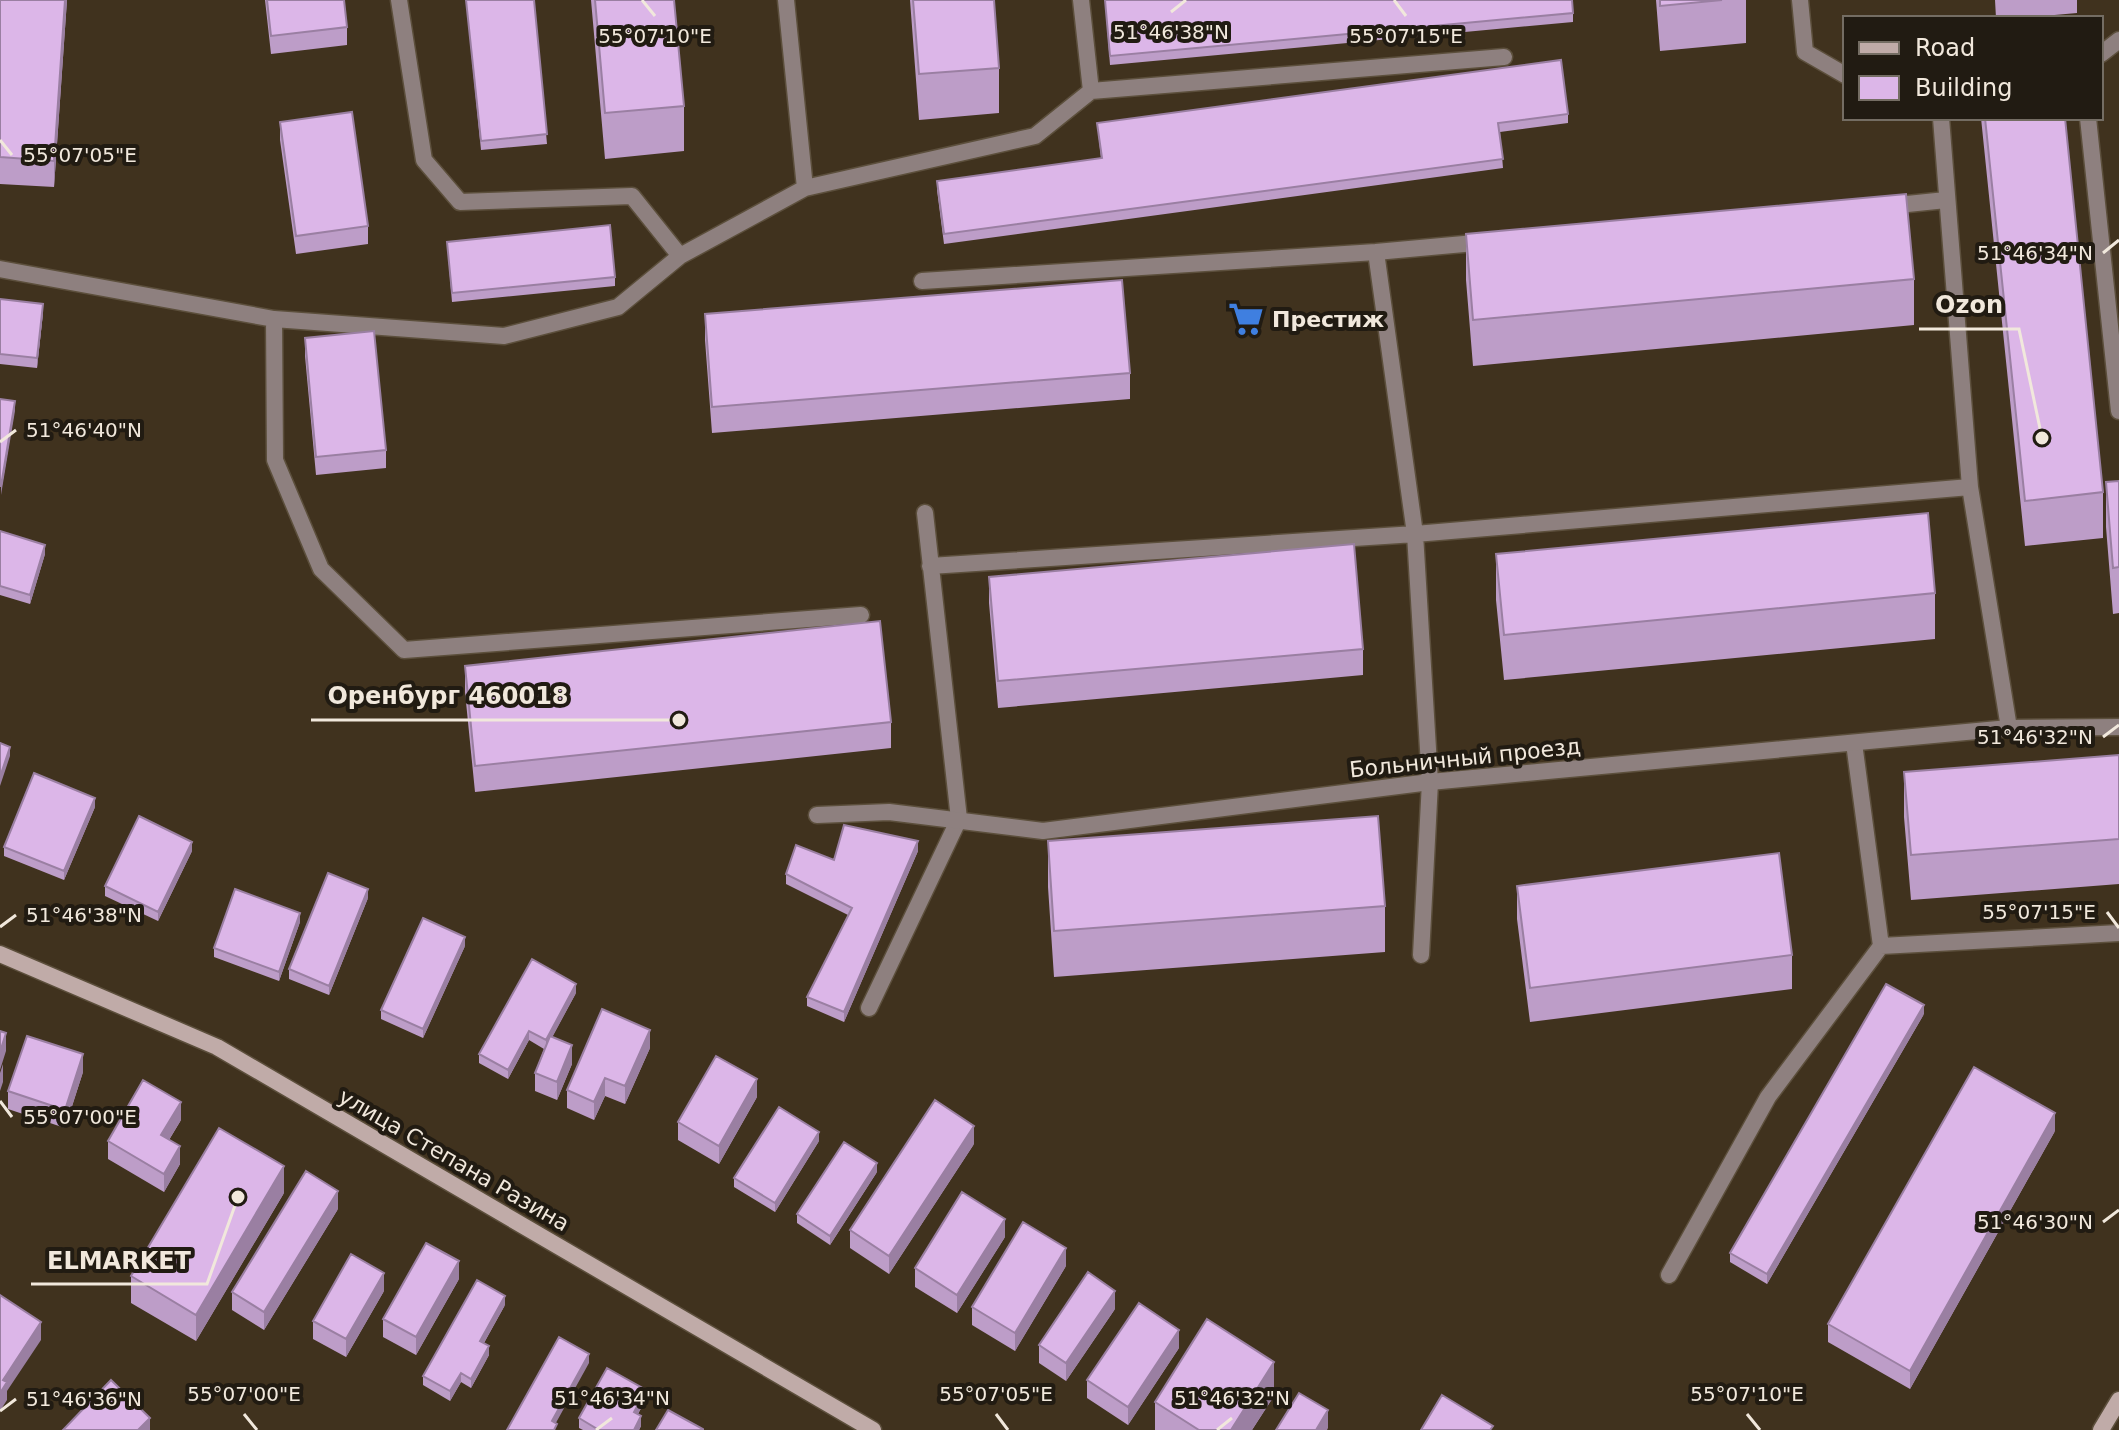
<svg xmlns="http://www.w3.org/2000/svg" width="2119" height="1430" font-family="'DejaVu Sans',sans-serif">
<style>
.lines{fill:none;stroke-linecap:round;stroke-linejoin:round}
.lane-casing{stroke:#5c4f3c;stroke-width:19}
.street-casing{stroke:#5c4f3c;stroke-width:19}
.secondary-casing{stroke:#5c4f3c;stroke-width:19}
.lane{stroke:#8e807f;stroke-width:16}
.street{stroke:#8e807f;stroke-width:16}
.secondary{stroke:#c0aba8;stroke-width:16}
.wall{fill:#bd9dc8}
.shaded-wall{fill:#9a7fa2}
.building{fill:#dcb6e8;stroke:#9a7fa2;stroke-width:2}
.ticks{fill:none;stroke:#f1e8dc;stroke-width:3}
.labels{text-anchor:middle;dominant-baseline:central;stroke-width:8;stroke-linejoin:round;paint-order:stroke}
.poi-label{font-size:22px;font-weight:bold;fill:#f1e8dc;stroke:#211b12;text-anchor:start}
.street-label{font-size:22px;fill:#f1e8dc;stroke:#211b12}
.ticks-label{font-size:20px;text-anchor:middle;fill:#f1e8dc;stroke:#211b12;stroke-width:8;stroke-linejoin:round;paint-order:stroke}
.leader{fill:none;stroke:#f1e8dc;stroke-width:3}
.callout-dot{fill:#f1e8dc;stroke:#211b12;stroke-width:3}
.callout-label{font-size:24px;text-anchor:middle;font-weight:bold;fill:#f1e8dc;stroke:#211b12;stroke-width:8;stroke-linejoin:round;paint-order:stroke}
</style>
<rect width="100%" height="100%" fill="#40321e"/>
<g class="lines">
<g class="lane-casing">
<path id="lane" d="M399 0 424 160 460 202 632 196 680 256
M786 0 805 188
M1081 0 1091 91
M1800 0 1805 52 1845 75
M2101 54 2119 40
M1941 118 1970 487 2009 728
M2088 118 2119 411
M1888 206 1946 200
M1376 252 1486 242
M0 269 274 319 504 336 618 307 680 256 805 188 1035 136 1091 91 1504 57
M922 281 1376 252 1415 534 1430 782 1421 955
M274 319 275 460 321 569 404 650 861 615
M930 566 1415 534 1970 487
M1854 743 1881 946 2119 933
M869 1008 959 819 925 513
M1669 1275 1768 1097 1881 946"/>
</g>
<g class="street-casing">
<path id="street" d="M817 815 889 812 1043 831 1430 782 2009 728 2119 727"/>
</g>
<g class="secondary-casing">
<path id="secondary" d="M0 954 217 1047 873 1430
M2101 1430 2119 1400"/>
</g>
<use href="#lane" class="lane"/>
<use href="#street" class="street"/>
<use href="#secondary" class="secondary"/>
</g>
<path class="wall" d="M0 0H67L54 187 0 184Z
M265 0H344L347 27V45L271 54Z
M466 0H534L547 144 481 150Z
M591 0H674L684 106V151L605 159Z
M910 0H994L999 68V113L919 120Z
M1105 0 1573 13V22L1110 65Z
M1656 0H1746V43L1660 51Z
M1995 0H2077V13L2021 18H1996Z
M1568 114V123L1500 132 1503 168 944 244 937 190V181L1101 158 1097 123Z
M1981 118H2065L2103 492V538L2025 546Z
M280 122 368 226V244L296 254 280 140Z
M1466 234 1914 279V325L1473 366 1466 280Z
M447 242 615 277V286L452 302Z
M0 299 43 313 37 368 0 364Z
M705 314 1130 373V399L712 433 705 340Z
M305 338 386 450V468L316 475 305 356Z
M2119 481V613L2113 614 2106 527V482Z
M0 531 45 554 30 604 0 595Z
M1496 554 1935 593V639L1504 680 1496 600Z
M989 577 1363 649V675L998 708 989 603Z
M465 666 891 722V748L475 792 465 692Z
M2119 755V884L1911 900 1904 817V772Z
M95 807 64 880 4 856V847Z
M1048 841 1385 906V952L1054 977 1048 887Z
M192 851 158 921 105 896V886Z
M918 851 844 1022 807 1006V997L848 915 786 884V874L834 860Z
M1517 886 1792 955V989L1530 1022 1517 919Z
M368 898 329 995 289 979V969Z
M300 922 279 981 214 957V948Z
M465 946 423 1038 381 1019V1010Z
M576 993 552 1037 572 1064 557 1100 535 1091V1073L544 1049 529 1040 508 1079 479 1063V1054Z
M1924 1014 1767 1284 1730 1262V1253Z
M650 1048 625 1104 605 1096 594 1120 567 1108V1090Z
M83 1072 65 1128 8 1109V1091Z
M757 1097 719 1164 678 1140V1122Z
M181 1120 169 1140 180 1164 164 1192 108 1159V1141Z
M2055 1131 1910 1389 1828 1342V1324Z
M819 1141 775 1212 734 1187V1178Z
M974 1144 889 1274 850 1248V1230Z
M877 1172 830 1245 797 1223V1214Z
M284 1193 196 1341 131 1303V1276Z
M338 1209 264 1330 232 1310V1292Z
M1005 1237 957 1313 915 1287V1268Z
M1066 1266 1015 1351 972 1325V1307Z
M459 1279 416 1355 383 1337V1319Z
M384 1291 346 1357 313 1339V1321Z
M505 1305 484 1343 489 1355 471 1388 461 1382 450 1401 423 1385V1376Z
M1115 1309 1066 1381 1039 1363V1345Z
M1179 1348 1128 1425 1087 1398V1380Z
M1274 1396 1252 1430H1155V1402Z
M646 1399 638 1414 641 1426 639 1430H583L579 1428V1418Z"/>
<path class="shaded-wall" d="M65 0H67L54 187V161Z
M43 304V313L37 368V358Z
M15 401V411L1 495V486Z
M45 545V554L30 604V595Z
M10 747V756L0 786V777Z
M95 798V807L64 880V871Z
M918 841V851L844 1022V1012Z
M192 842V851L158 921V912Z
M368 889V898L329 995V986Z
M300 913V922L279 981V972Z
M465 937V946L423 1038V1029Z
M576 984V993L546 1049V1040Z
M1924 1005V1014L1767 1284V1274Z
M650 1030V1048L625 1104V1086Z
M529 1031V1040L508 1079V1070Z
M6 1033V1051L0 1070V1052Z
M572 1045V1064L557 1100V1082Z
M83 1054V1072L65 1128V1110Z
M3 1064V1082L0 1091V1073Z
M605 1078V1096L594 1120V1102Z
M757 1079V1097L719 1164V1146Z
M181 1102V1120L161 1153V1135Z
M2055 1113V1131L1910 1389V1371Z
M974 1126V1144L889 1274V1256Z
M819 1132V1141L775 1212V1203Z
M180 1146V1164L164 1192V1174Z
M877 1163V1172L830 1245V1236Z
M284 1166V1193L196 1341V1315Z
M338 1191V1209L264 1330V1312Z
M1005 1219V1237L957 1313V1295Z
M1066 1248V1266L1015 1351V1333Z
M459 1261V1279L416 1355V1337Z
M384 1273V1291L346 1357V1339Z
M1115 1291V1309L1066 1381V1363Z
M505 1296V1305L480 1350V1341Z
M41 1322V1340L7 1391V1400L0 1411V1393L3 1380Z
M1179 1330V1348L1128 1425V1407Z
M489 1346V1355L471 1388V1379Z
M589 1354V1363L552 1430V1421Z
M1274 1362V1396L1252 1430H1231Z
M461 1373V1382L450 1401V1391Z
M646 1390V1399L634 1421V1412Z
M1328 1410V1428L1327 1430H1316Z
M641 1416V1426L639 1430H634Z
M150 1418V1430H138Z"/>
<path class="building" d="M0 0H65L54 161 0 157Z
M267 0H344L347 27 271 36Z
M466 0H534L547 134 481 141Z
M595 0H674L684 106 605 113Z
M913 0H994L999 68 919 74Z
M1105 0H1572L1573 13 1110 56Z
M1660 0H1722L1660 6Z
M1561 60 1568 114 1498 123 1503 159 944 234 937 181 1102 158 1097 123Z
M352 112 368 226 296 236 280 122Z
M1985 118H2065L2103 492 2025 501Z
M1906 194 1914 279 1473 320 1466 234Z
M610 225 615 277 452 293 447 242Z
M1122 280 1130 373 712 407 705 314Z
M0 299 43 304 37 358 0 354Z
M374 331 386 450 316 457 305 338Z
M0 399 15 401 1 486H0Z
M2119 481V567L2113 568 2106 482Z
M1928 513 1935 593 1504 635 1496 554Z
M0 531 45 545 30 595 0 586Z
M1354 544 1363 649 998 681 989 577Z
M880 621 891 722 475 766 465 666Z
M0 743 10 747 0 777Z
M2119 755V839L1911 855 1904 772Z
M34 773 95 798 64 871 4 847Z
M139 816 192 842 158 912 105 886Z
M1378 816 1385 906 1054 931 1048 841Z
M844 825 918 841 844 1012 807 997 852 908 786 874 796 845 834 860Z
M1779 853 1792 955 1530 988 1517 886Z
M328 873 368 889 329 986 289 969Z
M235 889 300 913 279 972 214 948Z
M423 918 465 937 423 1029 381 1010Z
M532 959 576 984 546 1040 529 1031 508 1070 479 1054Z
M1886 984 1924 1005 1767 1274 1730 1253Z
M602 1009 650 1030 625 1086 605 1078 594 1102 567 1090Z
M0 1031 6 1033 0 1052Z
M27 1036 83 1054 65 1110 8 1091Z
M550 1036 572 1045 557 1082 535 1073Z
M716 1056 757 1079 719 1146 678 1122Z
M1974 1067 2055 1113 1910 1371 1828 1324Z
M143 1080 181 1102 161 1135 180 1146 164 1174 108 1141Z
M935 1100 974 1126 889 1256 850 1230Z
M779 1107 819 1132 775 1203 734 1178Z
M219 1128 284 1166 196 1315 131 1276Z
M844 1142 877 1163 830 1236 797 1214Z
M306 1171 338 1191 264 1312 232 1292Z
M962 1192 1005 1219 957 1295 915 1268Z
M1023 1222 1066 1248 1015 1333 972 1307Z
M426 1243 459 1261 416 1337 383 1319Z
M351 1254 384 1273 346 1339 313 1321Z
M1088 1272 1115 1291 1066 1363 1039 1345Z
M477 1280 505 1296 480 1341 489 1346 471 1379 461 1373 450 1391 423 1376Z
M0 1295 41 1322 3 1380 7 1382 0 1393Z
M1139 1303 1179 1330 1128 1407 1087 1380Z
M1207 1319 1274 1362 1231 1430H1199L1155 1402Z
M559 1337 589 1354 552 1421 557 1424 554 1430H507Z
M607 1368 646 1390 634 1412 641 1416 634 1430H599L579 1418Z
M111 1380 150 1418 138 1430H63Z
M1299 1393 1328 1410 1316 1430H1276Z
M1442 1395 1493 1426 1490 1430H1421Z
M668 1410 703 1429V1430H656Z"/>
<path class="ticks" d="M642 0 655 16M1394 0 1406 16M1171 12 1186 0M0 140 12 155M2103 253 2119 240M0 442 16 430M2103 737 2119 725M2107 912 2119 928M0 927 16 915M0 1101 12 1117M2103 1222 2119 1210M0 1411 16 1399M244 1414 257 1430M996 1414 1008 1430M1747 1414 1760 1430M596 1430 612 1418M1217 1430 1232 1418"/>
<defs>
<g id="supermarket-bare" transform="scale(2.76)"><path d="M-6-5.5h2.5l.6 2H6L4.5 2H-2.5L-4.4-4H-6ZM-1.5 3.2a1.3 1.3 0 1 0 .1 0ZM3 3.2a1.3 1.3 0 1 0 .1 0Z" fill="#3f7fe0" stroke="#211b12" stroke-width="2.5" paint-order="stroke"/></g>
</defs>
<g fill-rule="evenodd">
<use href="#supermarket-bare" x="1246" y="319"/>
</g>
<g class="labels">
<g class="poi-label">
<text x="1272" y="319">Престиж</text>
</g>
<g class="street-label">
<text transform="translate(1465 758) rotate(-6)">Больничный проезд</text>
<text transform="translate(454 1160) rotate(30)">улица Степана Разина</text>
</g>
</g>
<g class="ticks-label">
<text x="1171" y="39">51°46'38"N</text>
<text x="1406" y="43">55°07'15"E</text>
<text x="655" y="43">55°07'10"E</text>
<text x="80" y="162">55°07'05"E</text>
<text x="2035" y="260">51°46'34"N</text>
<text x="84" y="437">51°46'40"N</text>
<text x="2035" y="744">51°46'32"N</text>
<text x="2039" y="919">55°07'15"E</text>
<text x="84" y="922">51°46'38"N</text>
<text x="80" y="1124">55°07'00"E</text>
<text x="2035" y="1229">51°46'30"N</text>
<text x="244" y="1401">55°07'00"E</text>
<text x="996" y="1401">55°07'05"E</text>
<text x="1747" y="1401">55°07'10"E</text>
<text x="612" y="1405">51°46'34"N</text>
<text x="1232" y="1405">51°46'32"N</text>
<text x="84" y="1406">51°46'36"N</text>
</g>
<path class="leader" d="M2042 438L2019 329H1919M679 720L584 720H311M238 1197L207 1284H31"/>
<g class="callout-dot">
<circle cx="2042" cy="438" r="8"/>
<circle cx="679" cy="720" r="8"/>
<circle cx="238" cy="1197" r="8"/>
</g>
<g class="callout-label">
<text x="1969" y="313">Ozon</text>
<text x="448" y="704">Оренбург 460018</text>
<text x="119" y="1269">ELMARKET</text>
</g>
<rect x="1843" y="16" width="260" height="104" fill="#211b12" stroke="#746d63" stroke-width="2"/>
<rect x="1859" y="42" width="40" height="12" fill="#c0aba8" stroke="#746d63" stroke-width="2"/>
<text x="1915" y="56" font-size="24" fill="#f1e8dc">Road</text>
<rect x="1859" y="76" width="40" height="24" fill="#dcb6e8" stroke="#746d63" stroke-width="2"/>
<text x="1915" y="96" font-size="24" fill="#f1e8dc">Building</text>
</svg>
